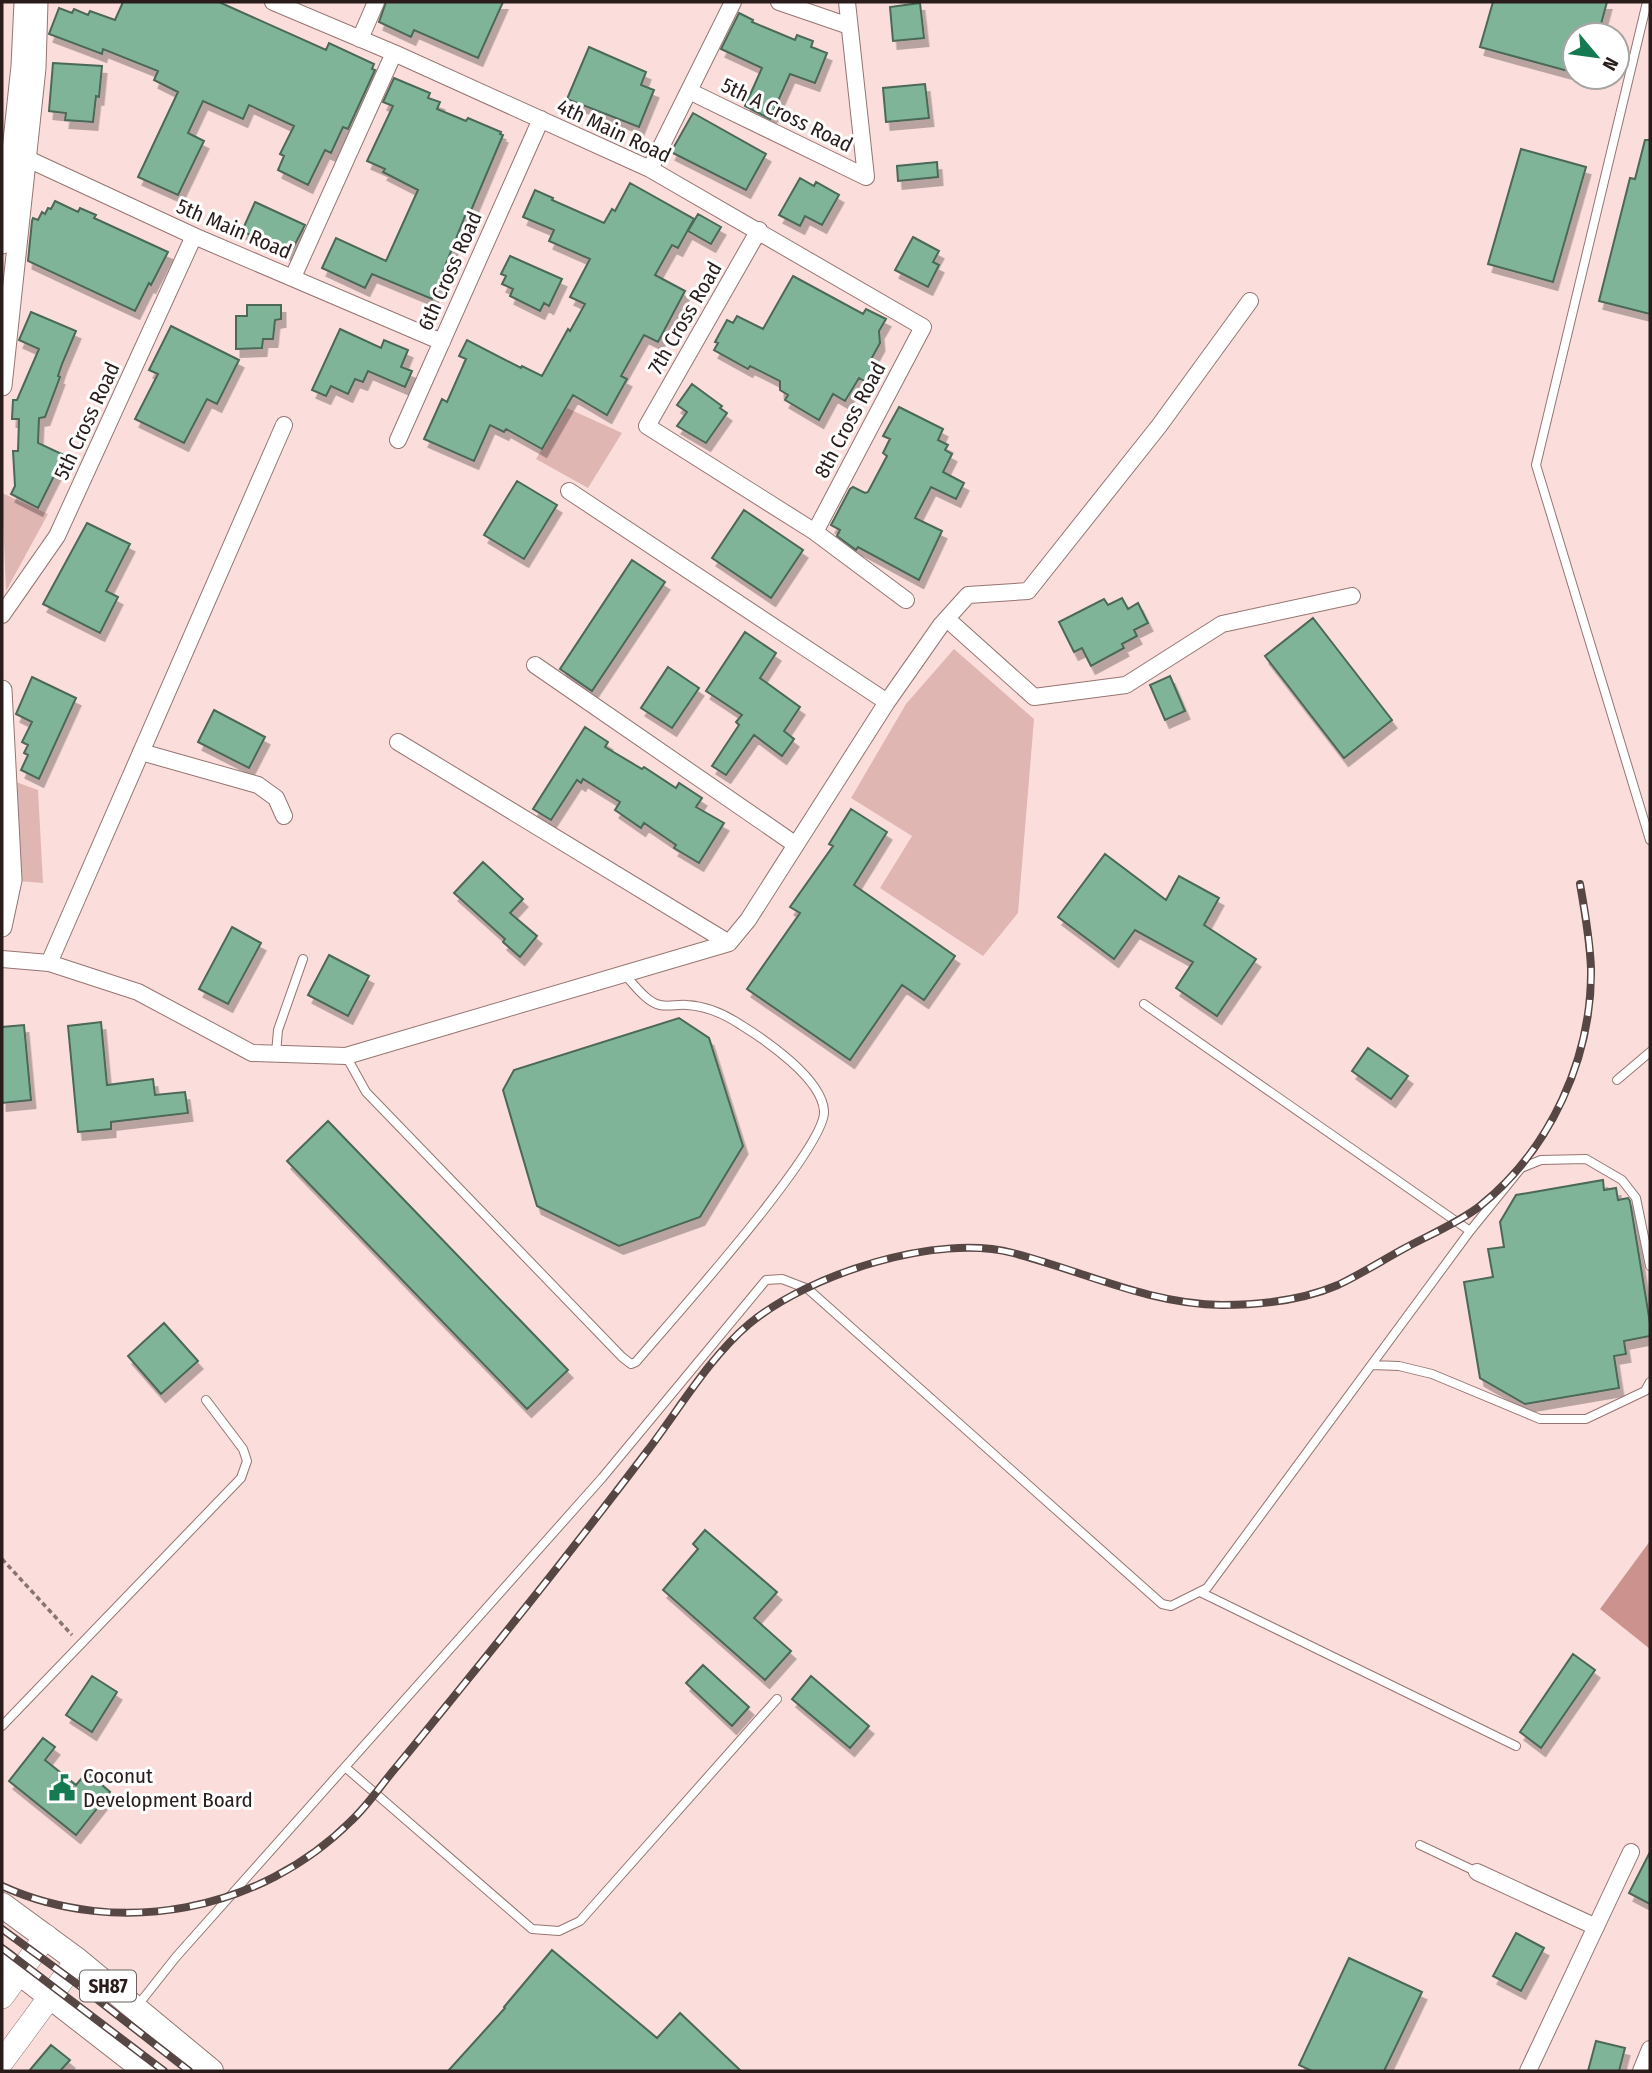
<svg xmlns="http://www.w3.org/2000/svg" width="1652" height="2073" font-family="'Fira Sans Condensed',sans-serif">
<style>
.green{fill:#e0b6b2}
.water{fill:#cc938e}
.building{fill:#7fb498;stroke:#4b6758;stroke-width:2;filter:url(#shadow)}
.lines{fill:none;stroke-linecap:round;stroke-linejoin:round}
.service-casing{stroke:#957572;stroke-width:10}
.minor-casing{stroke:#957572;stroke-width:18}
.tertiary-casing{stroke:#957572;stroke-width:21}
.secondary-casing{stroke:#957572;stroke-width:24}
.primary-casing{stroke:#957572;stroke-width:26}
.path{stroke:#887472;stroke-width:3.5;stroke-dasharray:5 3.5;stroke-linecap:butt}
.service{stroke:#fff;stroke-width:8}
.minor{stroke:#fff;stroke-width:16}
.tertiary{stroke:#fff;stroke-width:19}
.secondary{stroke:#fff;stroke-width:23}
.primary{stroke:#fff;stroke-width:24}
.rail-casing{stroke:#564644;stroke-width:8}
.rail{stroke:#fff;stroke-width:5;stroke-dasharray:16;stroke-linecap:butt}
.labels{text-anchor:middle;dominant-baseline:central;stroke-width:6;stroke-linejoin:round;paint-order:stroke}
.shield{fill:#fff;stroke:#69605f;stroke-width:2}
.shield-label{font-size:19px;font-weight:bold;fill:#291c1b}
.street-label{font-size:21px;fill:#291c1b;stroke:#fff}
.poi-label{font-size:21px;fill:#291c1b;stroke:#fff;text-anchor:start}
</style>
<defs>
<filter id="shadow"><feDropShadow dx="4.5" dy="8" stdDeviation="0" flood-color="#0004"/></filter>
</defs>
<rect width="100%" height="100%" fill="#fbdedb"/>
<path class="green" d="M567 408 622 433 588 488 536 459Z
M2 493 48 514 6 591Z
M954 649 1034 719 1018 913 983 956 880 888 912 836 851 798 906 704Z
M16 782 38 790 43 883 17 881Z"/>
<path class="water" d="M1650 1541V1649L1600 1609Z"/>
<path class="building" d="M123 2H219L326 50 329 43 374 64 372 69 375 70 348 129 343 127 331 153 325 150 308 185 278 170 284 156 280 154 294 126 249 105 243 119 203 101 188 133 204 141 178 195 138 177 178 92 154 80 158 71 103 49 102 54 49 34 59 8 72 13 74 9 88 15 90 11 115 20Z
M386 2H503L478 58 414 30 411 37 379 22Z
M1493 2H1607L1598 35H1575V73L1480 47Z
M920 3 924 38 893 41 890 7Z
M739 13 753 20 752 22 795 40 797 35 813 41 811 47 827 53 815 83 790 74 770 119 745 106 762 68 721 49Z
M589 47 646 72 641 85 654 90 639 127 567 99Z
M53 63 102 66 99 97 96 96 93 122 65 120 66 113 49 111Z
M394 78 430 93 428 98 440 102 437 109 466 121 468 118 501 132 500 134 503 135 470 213 467 211 432 299 372 274 365 288 322 268 336 238 386 261 418 190 383 172 385 169 367 161 393 106 383 102Z
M925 84 929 118 886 122 883 88Z
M693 113 766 154 746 190 671 152Z
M1645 140H1650V314L1599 301 1630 178 1635 179Z
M1521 149 1586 167 1553 282 1488 264Z
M937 162 938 177 898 181 897 166Z
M800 178 814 186 816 182 839 195 822 225 805 216 800 226 779 215Z
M630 183 694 219 678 248 672 245 655 275 685 291 658 342 644 335 621 376 627 379 607 415 573 395 542 449 506 429 504 432 490 425 474 461 424 439 442 399 447 402 466 359 459 356 467 340 521 368 522 366 542 376 568 329 570 331 585 304 570 297 590 259 549 241 554 230 523 217 535 190 553 198 552 200 604 223 612 209 615 211Z
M55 201 78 212 80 208 96 215 94 218 168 252 151 285 149 283 135 311 28 261 32 221 33 218 38 220 42 212 45 214 48 208 51 209Z
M255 202 305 225 290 254 242 231Z
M698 214 721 227 711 244 688 231Z
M913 237 939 251 933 262 939 265 928 287 895 270Z
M510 256 562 279 549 306 544 303 540 311 510 296 513 289 502 284 506 276 501 274Z
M793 276 863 314 866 309 886 319 879 331 880 343 869 363 877 367 868 383 859 378 845 401 833 394 819 420 785 400 788 395 780 390V381L750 366 748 369 714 350 718 343 715 342 727 320 733 323 737 316 763 329Z
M247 305H281V319L275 320 273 339H263L262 348 236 349V316H247Z
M31 312 76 331 62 364 58 376 60 377 45 417 39 418 38 443 68 457 61 472 57 470 38 508 11 494 15 486 13 451H18L19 419H12L13 400H17L39 349 19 340Z
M171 326 239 360 217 404 207 399 184 443 135 419 158 374 149 370Z
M340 329 381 348 384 340 408 350 401 367 412 371 405 387 368 371 363 382 355 379 348 394 331 386 326 396 312 390Z
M692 384 722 406 720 408 727 413 706 443 677 426 687 412 677 405Z
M899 407 943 429 938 440 948 445 945 450 952 454 943 472 964 483 956 499 931 487 915 518 942 531 919 580 858 547 856 550 837 536 840 530 831 525 850 489 853 487 865 493 868 492 887 456 883 453 890 439 883 436Z
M517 481 557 505 524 559 484 535Z
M744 510 803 550 771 598 712 558Z
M87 523 130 544 106 591 118 597 100 633 43 604Z
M632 560 665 582 592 691 560 669Z
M1122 598 1128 609 1138 603 1148 623 1134 630 1137 636 1122 644 1124 648 1091 666 1082 648 1074 652 1059 622 1104 599 1108 605Z
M1313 618 1392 720 1344 758 1265 656Z
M745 632 776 653 760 678 800 707 784 731 794 739 782 756 754 735 726 775 712 766 739 725 736 722 742 715 706 691Z
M668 667 699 688 672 728 641 708Z
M1170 676 1185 711 1165 720 1150 685Z
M32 677 76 698 39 779 21 770 28 755 24 753 28 745 22 742 32 722 16 714Z
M214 710 265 737 249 768 198 742Z
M585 727 608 742 605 747 642 769 644 767 676 788 679 783 702 798 696 807 724 823 699 863 674 848 676 845 644 823 641 828 615 810 620 802 583 779 581 783 577 780 551 820 533 809Z
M851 809 887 832 854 885 955 956 924 1000 902 985 850 1060 747 989 800 913 790 907 833 846 829 844Z
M1105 854 1166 900 1179 876 1219 898 1204 925 1256 959 1217 1016 1176 988 1193 962 1135 930 1114 959 1058 917Z
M483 862 523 899 510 913 537 936 520 957 503 942 505 939 454 893Z
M232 927 261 943 228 1004 199 989Z
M329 955 369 976 348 1016 308 995Z
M679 1018 709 1038 743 1146 700 1217 619 1246 537 1206 503 1090 514 1070Z
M101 1022 107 1085 153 1079 155 1095 185 1092 188 1113 111 1122V1129L78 1132 68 1026Z
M24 1025 31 1100 2 1103V1027Z
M1368 1048 1408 1076 1391 1099 1352 1071Z
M328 1121 568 1370 527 1409 287 1161Z
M1603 1180 1604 1190 1616 1188 1618 1200 1628 1198 1630 1201 1650 1323V1336L1624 1341 1626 1354 1614 1356 1619 1388 1525 1404 1480 1378 1464 1282 1493 1277 1488 1249 1504 1247 1500 1222 1516 1195Z
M164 1323 198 1361 161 1394 128 1356Z
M705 1530 777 1592 754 1618 791 1651 765 1680 663 1590 698 1549 693 1544Z
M1573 1654 1595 1670 1541 1748 1520 1732Z
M703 1665 749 1707 732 1726 686 1683Z
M92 1676 117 1692 92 1732 66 1715Z
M811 1676 869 1726 850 1748 792 1699Z
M43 1738 55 1747 45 1760 76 1785 87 1772 110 1792 76 1835 9 1781Z
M1650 1852V1904L1629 1893Z
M1516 1933 1544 1948 1521 1991 1493 1976Z
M552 1950 657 2038 680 2013 741 2071H448L505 2008 504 2007Z
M1349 1958 1422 1992 1384 2071H1312L1299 2065Z
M1596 2041 1625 2048 1619 2071H1588Z
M51 2045 70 2060 60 2071H29Z"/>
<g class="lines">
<g class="service-casing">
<path id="service" d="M1647 2 1536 465 1650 840
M1144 1004 1470 1231
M276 1053 278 1030 303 959
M346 1056 366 1092 622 1357 631 1364 636 1362C667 1325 827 1148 824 1111 822 1079 767 1041 741 1025 726 1015 706 1006 687 1005 678 1004 669 1007 660 1005 646 1002 634 984 624 974
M1617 1080 1650 1052
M1372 1365 1399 1366 1432 1374 1540 1419H1586L1645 1391 1650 1382
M1200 1592 1516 1746
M2 1726 241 1478 247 1461 243 1449 206 1400
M345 1767 532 1929 559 1931 580 1921 777 1699
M1420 1845 1477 1872
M138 2005 176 1957 602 1478 766 1280 782 1279 808 1289 1162 1604 1171 1606 1207 1588 1470 1231 1521 1168 1541 1160 1586 1159 1622 1180 1636 1198 1650 1266"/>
</g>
<g class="minor-casing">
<path id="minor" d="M273 2 394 53 650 169 923 327 815 532
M779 2 849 26
M847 2 866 177
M360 39 376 2
M689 91 866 177
M17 154 194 236 442 342
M650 169 733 2
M759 230 647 426 815 532 906 600
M293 277 394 53
M398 440 541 119
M569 491 887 702
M2 615 57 536 194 236
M947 619 1034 697 1126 685 1222 624 1352 596
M535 665 796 845
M398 742 729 943
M141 752 258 785 276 798 284 816
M2 959 49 963 138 992 252 1053 346 1056 729 943 748 920 887 702 941 625 968 595 1028 591 1159 426 1250 301
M49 963 284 425
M1477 1872 1596 1927
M1528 2071 1631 1852
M1641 2071 1650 2049"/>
</g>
<g class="tertiary-casing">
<path id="tertiary" d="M2 244 21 66 24 2
M2 386 36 68 38 2
M2 690 12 880 2 927"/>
</g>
<g class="secondary-casing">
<path id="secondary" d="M2 1997 46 1936
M2 2062 77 1960"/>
</g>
<g class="primary-casing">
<path id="primary" d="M2 1905 77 1960 211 2071
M2 1959 146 2071"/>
</g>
<path class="path" d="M2 1559 72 1635"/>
<use href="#service" class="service"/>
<use href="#minor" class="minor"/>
<use href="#tertiary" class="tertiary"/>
<use href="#secondary" class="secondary"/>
<use href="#primary" class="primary"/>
<g class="rail-casing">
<path id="rail" d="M2 1886C119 1939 261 1911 351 1821 367 1806 379 1788 393 1771 418 1741 443 1710 468 1679 529 1604 589 1528 648 1450 680 1408 709 1358 749 1324 809 1274 937 1233 1013 1253 1083 1271 1148 1304 1222 1305 1260 1305 1303 1300 1338 1285 1361 1274 1383 1260 1405 1248 1429 1235 1458 1223 1480 1206 1550 1150 1592 1058 1591 969 1590 940 1585 912 1580 884
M2 1929 84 1989 189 2071
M2 1948 164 2071"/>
</g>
<use href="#rail" class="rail"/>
</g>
<defs>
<g id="civic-bare" transform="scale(2.1)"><path d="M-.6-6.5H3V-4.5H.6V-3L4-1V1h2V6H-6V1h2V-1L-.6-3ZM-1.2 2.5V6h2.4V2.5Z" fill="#157a52" stroke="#fff" stroke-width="2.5" paint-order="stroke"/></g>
</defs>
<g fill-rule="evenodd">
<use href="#civic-bare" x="62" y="1788"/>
</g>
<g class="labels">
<rect class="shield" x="80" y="1970.5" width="56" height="31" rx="5"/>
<g class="shield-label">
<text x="108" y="1986">SH87</text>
</g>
<g class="street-label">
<text transform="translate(787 115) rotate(26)">5th A Cross Road</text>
<text transform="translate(614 131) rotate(25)">4th Main Road</text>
<text transform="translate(234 229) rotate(23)">5th Main Road</text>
<text transform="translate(450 271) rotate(-66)">6th Cross Road</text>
<text transform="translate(685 318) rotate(-60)">7th Cross Road</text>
<text transform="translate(850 420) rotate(-62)">8th Cross Road</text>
<text transform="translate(87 421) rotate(-65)">5th Cross Road</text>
</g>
<g class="poi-label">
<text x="83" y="1776">Coconut<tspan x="83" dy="24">Development Board</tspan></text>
</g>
</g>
<rect width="1652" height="2073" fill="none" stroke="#291c1b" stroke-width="7"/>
<g transform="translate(1596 56) rotate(119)"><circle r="33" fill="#ffffff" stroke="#a9a4a4" stroke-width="2"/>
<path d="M0-5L12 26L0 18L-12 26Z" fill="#157a52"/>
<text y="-10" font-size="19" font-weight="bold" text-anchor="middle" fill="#291c1b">N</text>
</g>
</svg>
